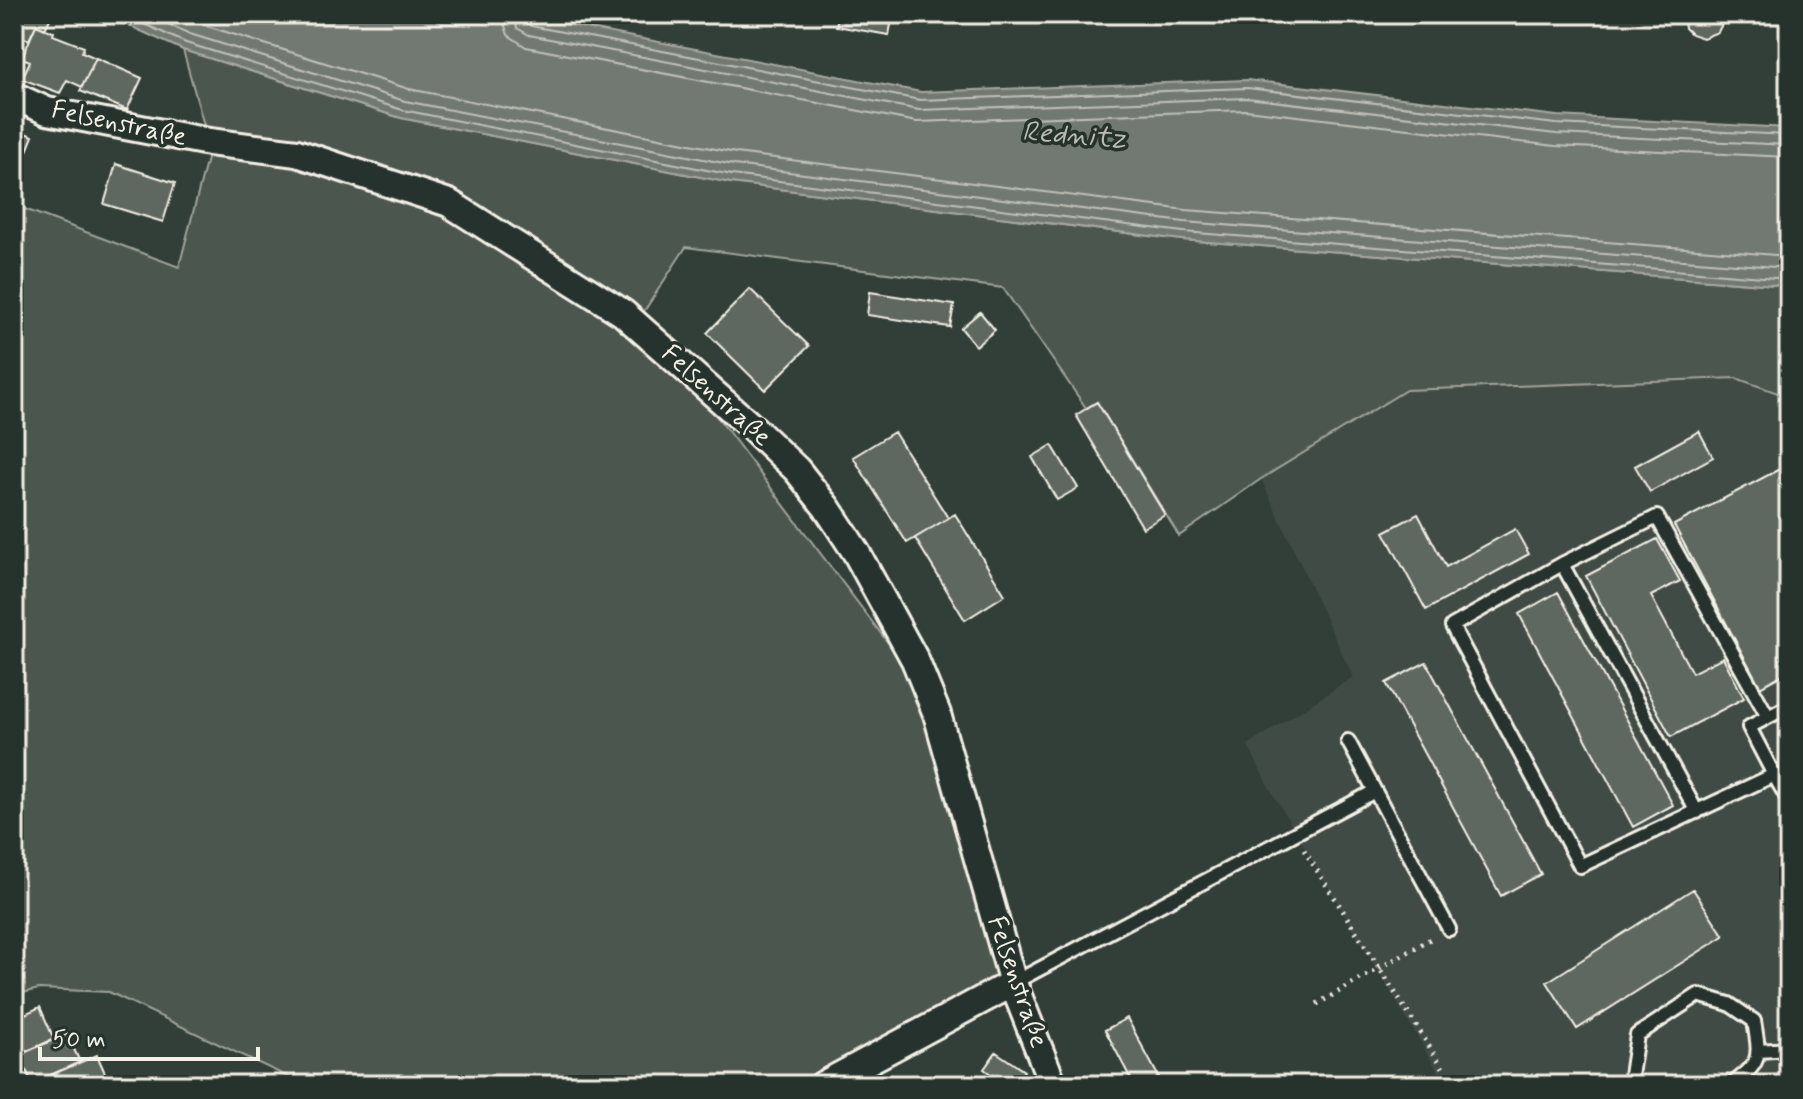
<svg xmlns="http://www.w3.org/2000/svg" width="1803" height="1099" font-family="Mynerve,sans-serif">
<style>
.built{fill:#404b44}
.green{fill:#4c564f;stroke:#a0a49c;stroke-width:2}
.water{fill:#727972;stroke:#a6a9a1;stroke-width:2}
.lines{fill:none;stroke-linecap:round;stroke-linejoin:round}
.shore{stroke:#c0c1b9;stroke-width:2}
.building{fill:#5f6861;stroke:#f4f1e8;stroke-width:2}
.lane-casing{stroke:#f4f1e8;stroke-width:18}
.street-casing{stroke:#f4f1e8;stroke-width:32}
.path{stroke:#f4f1e8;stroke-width:5;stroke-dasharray:2 6;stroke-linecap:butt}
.lane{stroke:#26332d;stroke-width:12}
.street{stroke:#26332d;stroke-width:26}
.labels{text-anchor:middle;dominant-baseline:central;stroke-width:7;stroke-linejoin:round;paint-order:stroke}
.street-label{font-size:26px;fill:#f4f1e8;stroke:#26332d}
.water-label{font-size:28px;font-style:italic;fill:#babbb3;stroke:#26332d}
</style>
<rect width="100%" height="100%" fill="#323e38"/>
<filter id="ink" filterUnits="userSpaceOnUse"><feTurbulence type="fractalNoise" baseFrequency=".0125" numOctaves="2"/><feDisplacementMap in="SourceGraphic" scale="16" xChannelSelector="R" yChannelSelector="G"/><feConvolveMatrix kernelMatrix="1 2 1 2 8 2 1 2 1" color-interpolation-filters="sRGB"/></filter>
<g filter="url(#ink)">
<path class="built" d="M1736 378 1789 397V1085H1777L1772 1073 1754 1085H1446L1267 784 1248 745 1353 677 1261 479 1406 390Z"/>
<path class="green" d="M183 50 401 118 731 183 1182 240 1789 286V397L1736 378 1406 390 1261 479 1179 536 1097 402 1086 408 1003 288 686 247 641 316 910 672 999 982 803 1085H305L109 992 39 989 14 995V205L179 267 210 147Z"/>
<path class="water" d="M103 14H512L921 92 1247 80 1557 116 1789 128V286L1182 240 731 183 401 118 183 50Z"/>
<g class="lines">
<path class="shore" d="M122 14 186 43 403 110 732 175 1183 232 1789 279
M146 14 190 34 405 101 734 165 1184 222 1789 268
M176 14 194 22 409 89 736 153 1186 210 1789 256
M501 14 508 35 526 47 917 122 1246 110 1555 146 1789 157
M513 14 517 28 529 35 919 110 1247 98 1556 134 1789 145
M524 14 525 21 531 26 920 100 1247 88 1556 124 1789 135"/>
</g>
<path class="building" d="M14 14H50L52 15 45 29 36 25 29 40 14 34Z
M839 14H893L889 35 836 26Z
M1682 14H1725V18L1718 32 1703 38 1691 34 1685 28Z
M36 25 54 32 53 35 84 47 82 52 96 58 82 87 67 80 60 93 22 79 30 61 22 58Z
M96 58 142 78 127 110 80 91Z
M14 129 33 136 19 171 14 170Z
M116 164 175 183 163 222 104 204Z
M750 289 809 346 765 390 707 333Z
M870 292 954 305 950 327 867 315Z
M980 312 995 330 976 346 961 328Z
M1097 402 1165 515 1143 528 1076 415Z
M1699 431 1713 457 1650 492 1635 466Z
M894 432 948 518 907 543 853 457Z
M1052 445 1078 488 1057 500 1032 457Z
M1789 464V671L1760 687 1674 525Z
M955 514 1005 595 965 620 915 538Z
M1418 514 1446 567 1515 529 1529 554 1426 610 1384 532Z
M1657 539 1680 581 1651 596 1692 673 1723 657 1744 698 1671 737 1586 576Z
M1558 592 1673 805 1633 827 1519 614Z
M1426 662 1541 874 1501 896 1386 683Z
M1693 889 1724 936 1577 1029 1547 982Z
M40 1007 54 1039 14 1057V1019Z
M1127 1018 1163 1085H1134L1105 1030Z
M67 1034 80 1062 32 1083 19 1055Z
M996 1052 1024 1071 1014 1085H1006L984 1069Z
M97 1055 109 1082 103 1085H47L44 1078Z"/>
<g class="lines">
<g class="lane-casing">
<path id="lane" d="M1562 564 1657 517 1768 717
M1348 741 1449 929
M1774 775 1749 727 1789 706
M1697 812 1562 564 1452 626 1580 866 1774 775 1789 801
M1013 983 1375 791
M1759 1051 1789 1049
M1631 1085 1630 1082 1637 1035 1698 995 1729 1004 1754 1021C1760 1058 1762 1062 1731 1085"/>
</g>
<g class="street-casing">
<path id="street" d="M14 96 47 111 209 142 297 153 449 203 623 313 755 430 797 470 827 508 856 552 915 660 937 714 1013 983 1053 1085
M823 1085 1013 983"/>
</g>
<path class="path" d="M1304 850 1454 1085
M1317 1004 1434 937"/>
<use href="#lane" class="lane"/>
<use href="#street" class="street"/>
</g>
</g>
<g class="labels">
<g class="street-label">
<text transform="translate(119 124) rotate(12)">Felsenstraße</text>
<text transform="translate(716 396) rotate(42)">Felsenstraße</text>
<text transform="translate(1017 982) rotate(71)">Felsenstraße</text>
</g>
<g class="water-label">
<text transform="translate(1074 136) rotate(4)">Rednitz</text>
</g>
</g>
<rect width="1803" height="1099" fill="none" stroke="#26332d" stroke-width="48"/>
<rect x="24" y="24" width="1755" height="1051" fill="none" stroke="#f4f1e8" stroke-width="3" filter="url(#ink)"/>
<path d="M40 1047v12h218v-12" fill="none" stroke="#f4f1e8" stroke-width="4"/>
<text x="52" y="1047" font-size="24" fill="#f4f1e8" stroke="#26332d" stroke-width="6" paint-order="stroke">50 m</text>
</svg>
